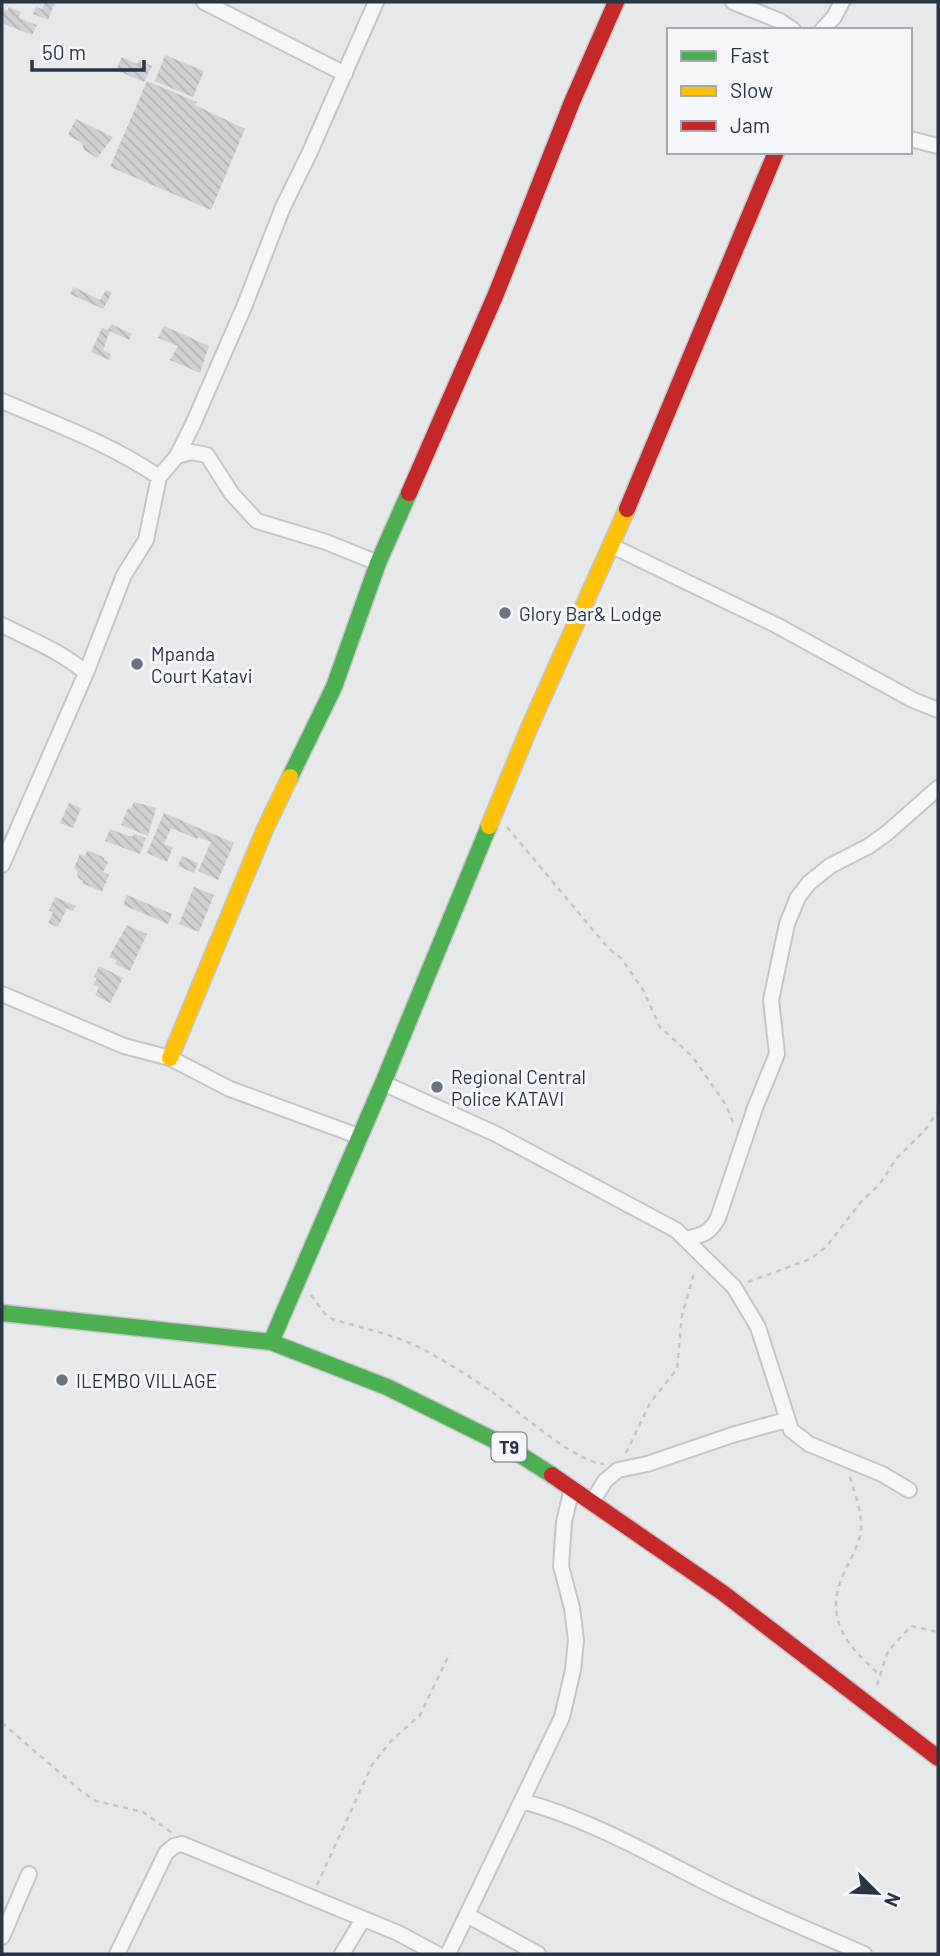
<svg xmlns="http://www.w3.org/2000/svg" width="940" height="1956" font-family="Barlow,sans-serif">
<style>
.building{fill:url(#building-back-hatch)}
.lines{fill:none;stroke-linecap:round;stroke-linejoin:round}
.street-casing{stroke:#c4c6c8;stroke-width:18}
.fast-casing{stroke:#c4c6c8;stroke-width:19}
.slow-casing{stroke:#c4c6c8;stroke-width:19}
.jam-casing{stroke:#c4c6c8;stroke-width:19}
.path{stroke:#c5c6ca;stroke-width:2.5;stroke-dasharray:5 5;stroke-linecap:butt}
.street{stroke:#f5f6f7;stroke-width:14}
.fast{stroke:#4caf50;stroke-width:16}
.slow{stroke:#ffc107;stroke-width:16}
.jam{stroke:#c62828;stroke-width:16}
.poi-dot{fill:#6c737f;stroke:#f4f6f9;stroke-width:2.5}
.labels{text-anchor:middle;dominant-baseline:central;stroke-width:6;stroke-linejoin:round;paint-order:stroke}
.shield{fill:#f4f6f9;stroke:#676e7b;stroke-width:2}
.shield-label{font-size:18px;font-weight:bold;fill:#2b3445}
.poi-label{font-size:19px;fill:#2b3445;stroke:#f4f6f9;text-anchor:start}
</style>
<defs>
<pattern id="building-back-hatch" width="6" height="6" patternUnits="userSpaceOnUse" patternTransform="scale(1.75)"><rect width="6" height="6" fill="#ced0d3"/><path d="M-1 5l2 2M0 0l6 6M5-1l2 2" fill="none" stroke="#b1b3b6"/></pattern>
</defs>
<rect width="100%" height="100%" fill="#e6e8ea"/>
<path class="building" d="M45 2H55L48 20 33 14 36 7 42 9Z
M9 7 21 12 19 18 37 25 32 35 2 23V8L7 11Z
M165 55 204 71 193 97 155 81Z
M122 57 137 64 139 60 152 66 144 82 116 70Z
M147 81 197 102 195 105 245 129 211 210 110 167Z
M76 119 113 137 97 158 84 150 82 143 68 135Z
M74 287 100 300 106 290 112 293 103 309 70 294Z
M111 324 132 334 129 340 110 331 103 350 111 354 109 360 91 352 102 328 108 330Z
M164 326 209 346 200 373 170 360 178 346 158 338Z
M134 802 156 808 148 836 121 825 128 808 131 809Z
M69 803 81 808 73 828 60 823Z
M164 813 234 843 218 880 198 871 211 842 198 837 197 839 171 828 164 844 173 847 167 862 147 853Z
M110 829 128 836H133L134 834 146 838 140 854 105 841Z
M87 850 105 858 104 860 108 862 103 872 109 875 102 892 82 883 83 881 78 878 77 870 74 868 80 854 85 856Z
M182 856 198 863 194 873 178 866Z
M194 887 214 895 199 932 179 924Z
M127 895 172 914 168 924 123 905Z
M55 897 76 906 73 911 67 908 58 927 48 923 53 912 49 911Z
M127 925 147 934 130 971 115 964 117 961 109 957Z
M99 966 123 978 110 1003 95 995 99 987 93 985 97 978 94 977Z"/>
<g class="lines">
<g class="street-casing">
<path id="street" d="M204 2 345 74
M733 2 780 21 793 30
M822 30 834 17 842 2
M910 139 938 146
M2 401C55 424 111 444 159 477
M177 456 191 452 207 455 232 494 257 521 326 542 378 563
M612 546 776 625 913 700 938 710
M2 625C31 640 61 651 86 673
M2 865 86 673 124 575 146 540 159 477 177 456 193 424 244 307 283 207 309 154 376 2
M2 994 124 1046 170 1058 230 1089 358 1136
M383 1083 496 1134 676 1230 734 1287 758 1327 791 1430 809 1444 882 1474 909 1490
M686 1239C703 1235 710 1233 718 1218L755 1108 777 1054 771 1000 787 924 798 897 809 883 830 866 869 846 887 833 938 788
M592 1502 605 1481 618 1470 647 1464 732 1435 786 1420
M522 1801C596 1821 659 1860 727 1893 772 1915 819 1934 864 1954
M467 1915 538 1954
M2 1937 29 1874
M117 1954 166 1853 174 1846 182 1844 398 1933 437 1954
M342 1954 363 1919
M448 1954 562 1717 573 1670 576 1640 572 1608 561 1566 564 1522 572 1488"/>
</g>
<g class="fast-casing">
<path id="fast" d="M290 777 334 687 378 563 409 493
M2 1313 271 1342 387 1387 508 1447 552 1475
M271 1342 383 1083 489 826"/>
</g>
<g class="slow-casing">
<path id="slow" d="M489 826 530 726 627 509
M170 1058 265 829 290 777"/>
</g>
<g class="jam-casing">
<path id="jam" d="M409 493 496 294 572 102 616 2
M627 509 776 152
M552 1475 723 1593 938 1758"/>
</g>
<path class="path" d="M507 827 608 948 621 958 643 990 660 1027 692 1056 726 1105 734 1125
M748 1282 810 1259 826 1247 861 1202 879 1185 897 1158 925 1130 938 1111
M311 1295 325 1314 332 1319C365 1329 398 1335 428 1352 450 1364 472 1378 492 1392 517 1410 576 1463 604 1464
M626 1453 650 1403 677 1369 682 1315 695 1270
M850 1477C855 1494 862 1512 861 1530 859 1548 847 1563 841 1580 825 1623 850 1648 881 1676
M877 1685 888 1651 911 1626 938 1632
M2 1723 81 1791 96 1801 143 1812 172 1833
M317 1885 372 1765 391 1741 420 1715 450 1653"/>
<use href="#street" class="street"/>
<use href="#fast" class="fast"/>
<use href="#slow" class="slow"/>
<use href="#jam" class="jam"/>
</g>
<g class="poi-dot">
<circle cx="505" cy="613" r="7"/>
<circle cx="137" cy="664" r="7"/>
<circle cx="437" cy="1087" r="7"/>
<circle cx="62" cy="1380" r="7"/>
</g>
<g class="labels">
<rect class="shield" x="491.5" y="1432.5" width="35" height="29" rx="5"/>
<g class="shield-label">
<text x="509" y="1447">T9</text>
</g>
<g class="poi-label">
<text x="519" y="613">Glory Bar&amp; Lodge</text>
<text x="151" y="653">Mpanda<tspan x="151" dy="22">Court Katavi</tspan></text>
<text x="451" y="1076">Regional Central<tspan x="451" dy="22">Police KATAVI</tspan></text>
<text x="76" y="1380">ILEMBO VILLAGE</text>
</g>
</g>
<rect width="940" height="1956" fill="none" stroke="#2b3445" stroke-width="7"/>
<rect x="667" y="28" width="245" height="126" fill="#f4f6f9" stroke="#a4a8b1" stroke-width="2"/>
<rect x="681" y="51" width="35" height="10" fill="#4caf50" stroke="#a4a8b1" stroke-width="2"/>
<text x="730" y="63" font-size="21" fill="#2b3445">Fast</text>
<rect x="681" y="86" width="35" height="10" fill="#ffc107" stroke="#a4a8b1" stroke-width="2"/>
<text x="730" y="98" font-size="21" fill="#2b3445">Slow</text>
<rect x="681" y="121" width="35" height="10" fill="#c62828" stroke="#a4a8b1" stroke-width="2"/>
<text x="730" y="133" font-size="21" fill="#2b3445">Jam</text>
<g transform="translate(877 1893) rotate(114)" stroke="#f4f6f9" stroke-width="5" paint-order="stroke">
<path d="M0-5L12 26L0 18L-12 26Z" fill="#2b3445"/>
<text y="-10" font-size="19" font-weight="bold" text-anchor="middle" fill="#2b3445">N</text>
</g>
<path d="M32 60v10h112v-10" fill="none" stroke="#2b3445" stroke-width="3.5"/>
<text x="42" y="60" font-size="21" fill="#2b3445" stroke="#f4f6f9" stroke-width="5" paint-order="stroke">50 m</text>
</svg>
